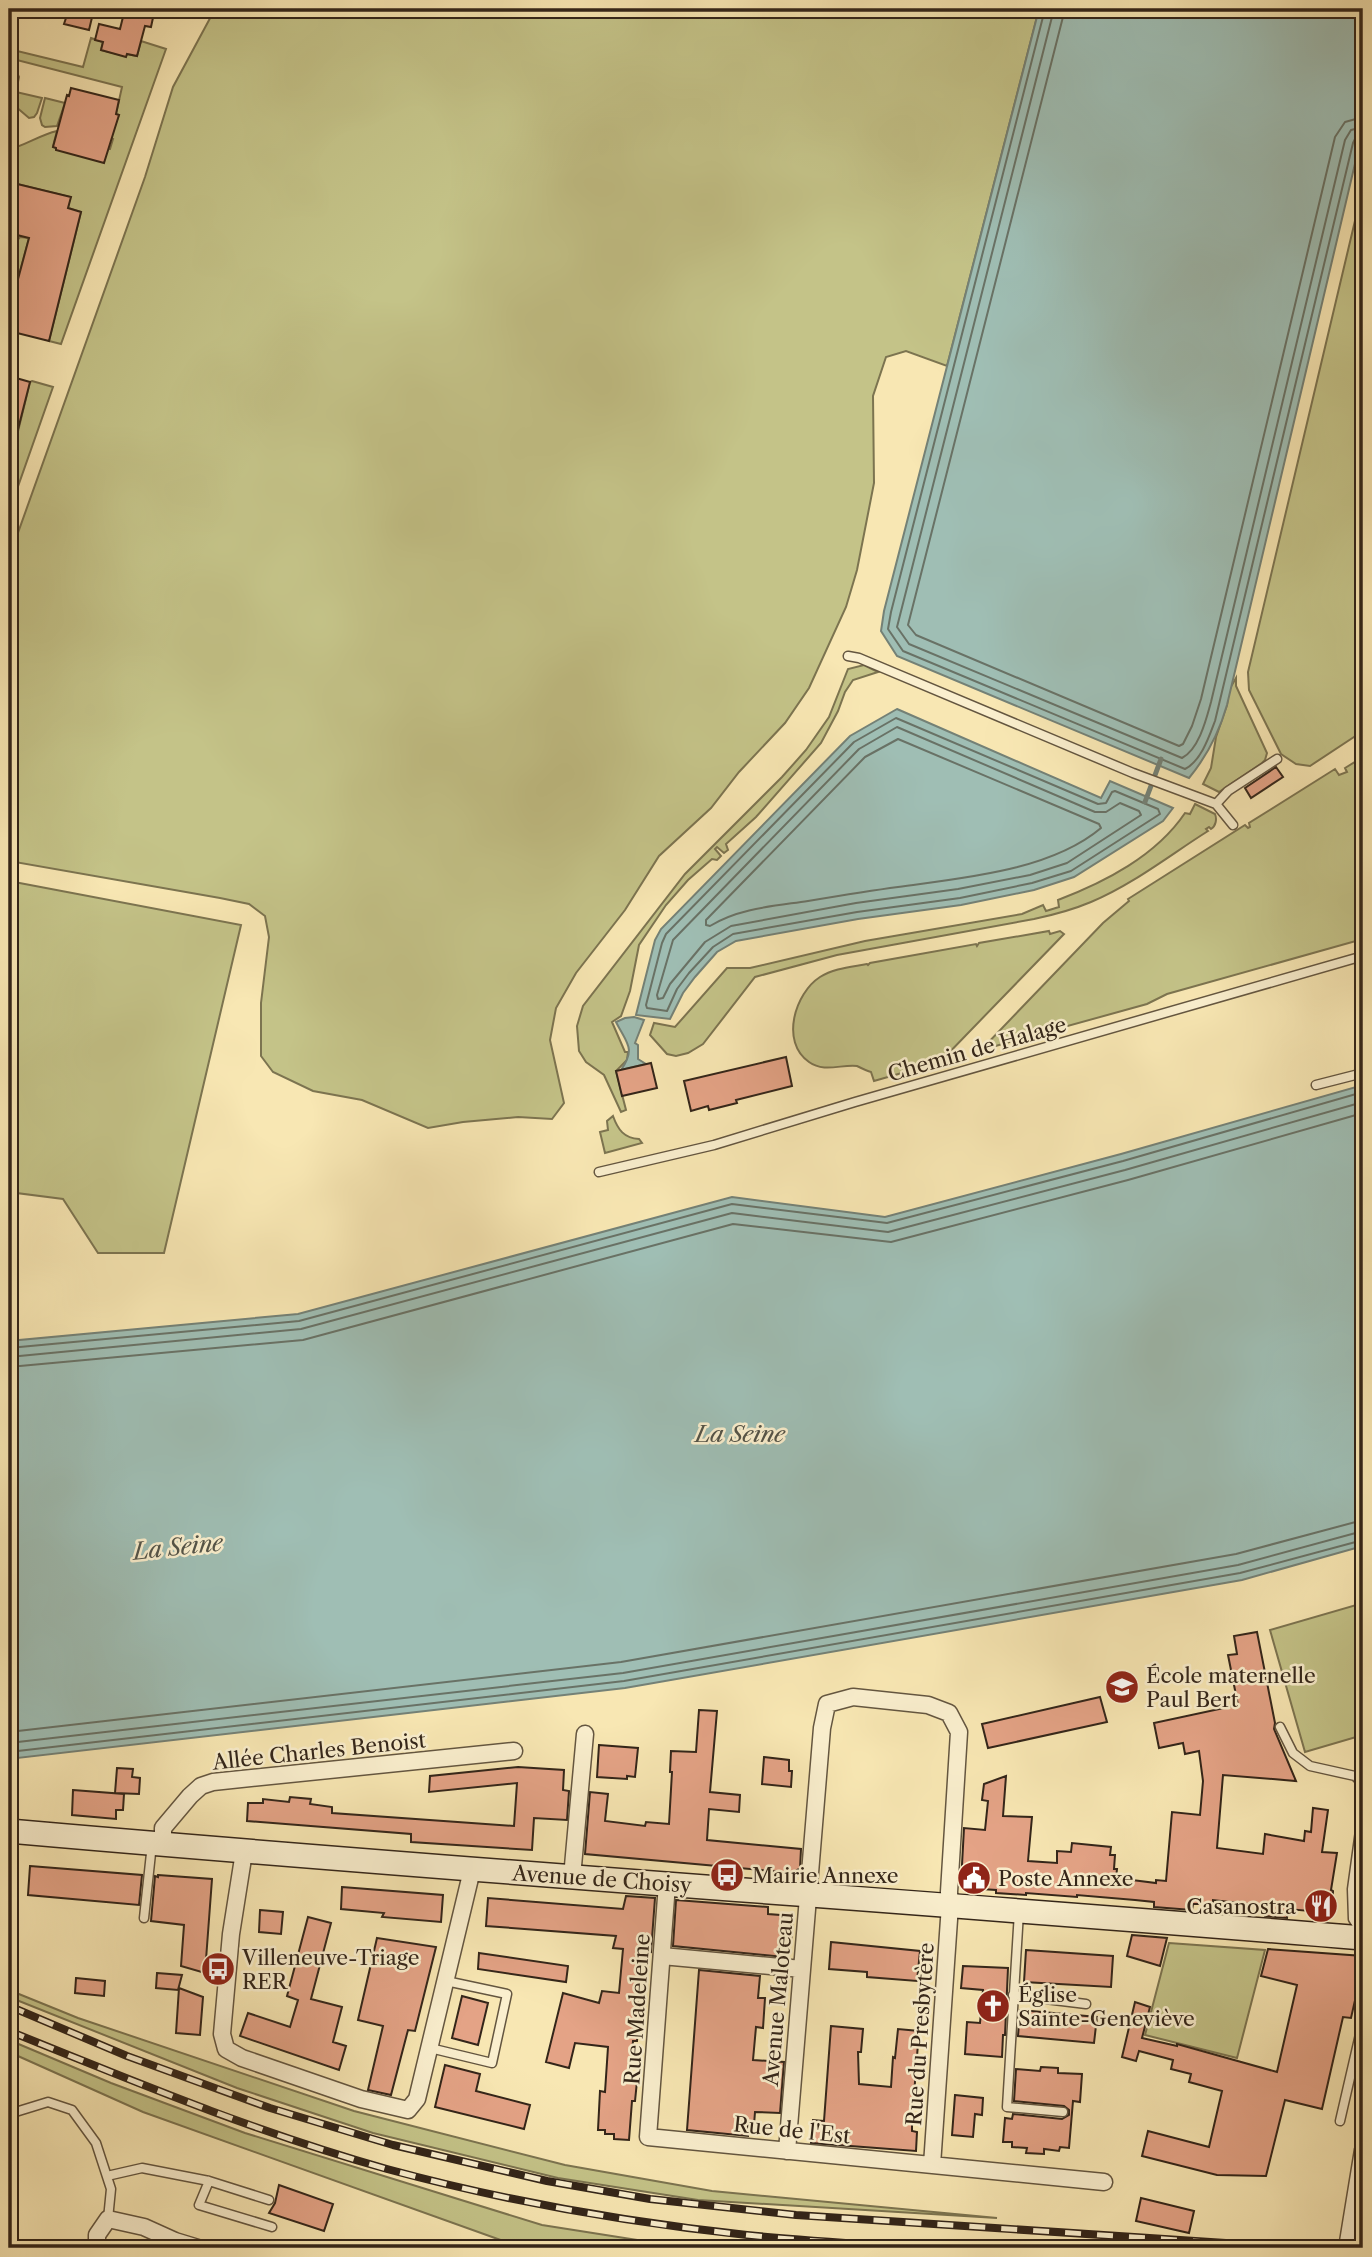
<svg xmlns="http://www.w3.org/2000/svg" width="1372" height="2257" font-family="'Libre Caslon Text',serif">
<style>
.green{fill:#c4c388;stroke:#7c7450;stroke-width:2}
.water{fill:#9fbeb4;stroke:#748176;stroke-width:2}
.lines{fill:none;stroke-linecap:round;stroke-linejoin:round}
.shore{stroke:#697266;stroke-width:2}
.stream{stroke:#748176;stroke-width:5}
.building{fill:#e4a386;stroke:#332519;stroke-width:2}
.service-casing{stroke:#645640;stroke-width:11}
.minor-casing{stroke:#645640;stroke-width:19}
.secondary-casing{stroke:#332519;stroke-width:26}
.service{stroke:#faefce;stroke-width:8}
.minor{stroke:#faefce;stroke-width:16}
.secondary{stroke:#faefce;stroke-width:23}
.rail-casing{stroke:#332519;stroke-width:8}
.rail{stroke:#faefce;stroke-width:5;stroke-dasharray:16;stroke-linecap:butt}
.labels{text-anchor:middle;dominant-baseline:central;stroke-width:5;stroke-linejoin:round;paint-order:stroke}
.street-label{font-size:21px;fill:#332519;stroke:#faefce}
.poi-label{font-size:21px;fill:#332519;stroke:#faefce;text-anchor:start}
.water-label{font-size:23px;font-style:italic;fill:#535348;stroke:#faefce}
</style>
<rect width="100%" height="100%" fill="#f8e7b3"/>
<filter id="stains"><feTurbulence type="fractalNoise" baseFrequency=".00286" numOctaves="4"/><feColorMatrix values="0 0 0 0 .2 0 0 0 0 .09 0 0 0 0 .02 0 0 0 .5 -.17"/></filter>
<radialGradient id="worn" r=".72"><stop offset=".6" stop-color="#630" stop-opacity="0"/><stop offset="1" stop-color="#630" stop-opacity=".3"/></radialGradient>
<path class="green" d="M215 9H1039L947 366 906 351 886 357 873 396 874 483 857 570 846 607 809 688 785 723 739 772 711 808 659 856 625 910 576 973 556 1008 550 1040 564 1103 552 1119 518 1117 463 1122 428 1128 362 1100 313 1091 273 1072 261 1056V1003L269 937 265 916 249 904 220 898 9 861V558L145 177 173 87Z
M91 38 103 42 101 50 126 56 127 54 137 56 141 41 166 49 61 344 49 341 81 212 68 208 70 197 9 182V149C23 147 39 135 57 131L53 146 56 148V150L110 149 113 139 110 138 119 115 116 114 122 87 9 58V49L83 67Z
M11 70 16 71 19 77 16 92 42 98 37 113 34 117 29 118 15 106 13 78H11Z
M45 98 65 103 57 126 45 127 42 125 40 118Z
M1363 187V731L1310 766 1296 764 1281 754 1249 690 1248 672Z
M20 237 29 238 18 279 12 278 11 280 9 278V250Z
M32 381 53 387 9 512V456H12L30 382Z
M864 665 878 672 853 680 845 692 838 711 821 743 756 817 726 844 728 850 724 853 717 847 715 849 721 856 717 860 712 859 688 880 666 905 639 945 630 991 621 1016 612 1022 625 1052H628L627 1060 616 1071 626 1110 621 1112 604 1075 586 1062 579 1051 577 1026 583 1006 685 874 782 777 806 750 829 717 848 669Z
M1236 678V686L1267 753 1265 760 1262 763 1219 792 1203 784 1211 768 1216 737 1227 705 1229 690Z
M1363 757V939L1167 994 1147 1004 981 1050 1103 923 1129 901 1128 899 1245 825 1248 828 1250 827 1249 823 1335 769 1339 775 1347 772 1345 768Z
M1195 804 1215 814C1217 819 1216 826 1211 829L1209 827 1206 829 1208 831C1170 855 1132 885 1091 902 1072 910 1053 915 1034 919L837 955 755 977 703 1044 688 1053 676 1056 667 1054 650 1035 654 1023 675 1027 727 968H750L865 941 1022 914 1043 905 1046 911 1059 907 1058 900C1105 882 1156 856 1185 813L1190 814Z
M9 881 241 925 164 1253H98L63 1199 9 1192Z
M1049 931 1050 934 1060 931 1064 934 940 1062 874 1081 871 1072C867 1071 859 1067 857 1066 842 1064 824 1073 809 1062 780 1042 795 993 820 977 834 968 851 967 867 964L868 965 870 963 976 944 977 946 979 943Z
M613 1116C618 1130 624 1138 639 1139L642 1143 605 1153 600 1132 608 1130 607 1121Z
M1363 1603V1735L1305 1752 1270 1630Z
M1169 1943 1265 1950 1237 2058 1145 2035Z
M9 1990 78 2018 354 2111 565 2165 712 2191 997 2218 698 2200 558 2178 373 2133 237 2088 9 1997Z
M9 2040 111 2083 245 2133 542 2225 650 2242 724 2248H523L143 2112 9 2052Z"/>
<path class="water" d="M1039 9H1363V130L1227 705C1219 733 1208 755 1189 778L897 656 881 631 884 611Z
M897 709 1101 798 1110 781 1173 808 1163 821 1074 877 1034 890 961 905 858 919 736 941 717 952 695 977 683 993 670 1019 636 1015 655 940 661 929 850 736Z
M634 1017 644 1020 635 1043 638 1045V1059L646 1064 621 1070C636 1048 627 1044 616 1022L625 1018Z
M1363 1085V1546L1242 1580 625 1688 9 1759V1341L298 1314 732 1197 885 1217 1121 1154Z"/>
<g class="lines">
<path class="shore" d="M1045 9 891 612 888 629 903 651 1185 769C1201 761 1209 737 1215 721L1353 143 1356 137 1363 136
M1054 9 897 627 909 644 1182 758C1199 749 1206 720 1211 702L1345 140 1351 130 1363 127
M1065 9 908 625 916 635 1179 746 1183 744 1192 726 1201 699 1335 137 1345 122 1363 117
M896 718 1098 804 1106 803 1112 792 1115 791 1158 809 1160 814 1071 871 1032 883 960 898 857 912 733 934 713 947 689 973 677 989 667 1011 647 1008 646 1005 662 943 666 934 854 742Z
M897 727 1095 812H1106L1120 803 1139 811 1141 815 1067 863 1030 875 958 889 856 903 731 926 705 942 670 984 663 998 658 999 657 995 673 940 859 749Z
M898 739 1099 824 1101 828C1050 871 962 878 898 887 868 891 838 896 808 901 775 906 739 908 710 926L706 925V920L865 757Z
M9 1348 299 1321 732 1204 887 1223 1123 1161 1363 1092
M9 1357 301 1329 732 1213 888 1232 1125 1170 1363 1102
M9 1367 303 1340 733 1224 891 1242 1128 1180 1363 1113
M9 1732 621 1662 1236 1554 1363 1520
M9 1743 623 1673 1238 1565 1363 1531
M9 1752 624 1681 1240 1573 1363 1540"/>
<path class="stream" d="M1145 802 1161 759"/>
</g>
<path class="building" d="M69 9H94L89 30 64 24Z
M125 9H150L149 12 154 13 151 27 145 26 137 56 127 54 126 57 101 50 103 42 95 40 99 24 120 29Z
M71 88 119 100 116 114 119 115 104 163 56 150V148L53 147 67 95 69 96Z
M9 182 71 197 68 208 81 212 49 341 9 331V291L12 278 18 279 29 238 9 233Z
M9 376 30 382 14 445 9 444Z
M1276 767 1283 777 1251 798 1245 788Z
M786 1057 792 1086 736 1100 737 1103 709 1110 708 1106 691 1111 684 1081Z
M651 1063 657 1088 622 1096 616 1071Z
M1257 1632 1275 1723 1274 1729 1296 1781 1223 1775 1217 1848 1263 1854 1265 1834 1304 1841 1305 1831 1311 1832 1313 1808 1328 1810 1322 1852 1337 1853 1331 1890 1333 1891 1332 1913 1288 1909 1287 1918 1265 1916 1266 1906 1213 1900V1904H1193L1192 1910 1154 1907V1902L1135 1900 1077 1895V1897L1026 1893V1895L996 1893V1890L966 1888 961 1883 964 1828 985 1830 988 1801 982 1800 984 1784 1006 1776 1003 1816 1032 1817 1028 1861 1057 1863V1851L1071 1852 1072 1843 1111 1847 1110 1855H1115L1114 1869H1117L1116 1878 1156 1883V1880L1166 1881 1172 1812 1200 1815 1203 1781 1199 1751 1185 1754 1183 1743 1159 1748 1154 1723 1238 1705 1228 1655 1237 1654 1234 1636Z
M1100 1697 1107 1722 988 1748 982 1724Z
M699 1710 717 1711 710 1792 740 1795 739 1812 709 1809 707 1840 801 1849 800 1868 793 1873 585 1854 590 1792 608 1794 605 1821 645 1826 646 1822 669 1824 672 1772H670L671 1751 696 1752Z
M599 1745 638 1748 635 1777 627 1776V1779L597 1777Z
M764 1757 789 1760V1771H792L791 1787 762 1784Z
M518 1767 564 1770 563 1790 569 1791 567 1820 534 1818 532 1850 411 1842V1834L247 1821 248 1803H263V1799L289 1802 290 1797 311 1799 310 1804 332 1807V1813L514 1826 517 1783 429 1792 430 1776Z
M117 1768 133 1769 132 1777 140 1778 139 1794 115 1793Z
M73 1790 124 1794 123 1810H116V1819L72 1815Z
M30 1866 142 1875 139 1905 28 1895Z
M158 1875 212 1879 205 1973 181 1966 184 1925 151 1921 155 1876 158 1877Z
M342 1887 443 1895 441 1922 382 1917 384 1913 341 1909Z
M626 1896 655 1898 651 1952 641 1950 636 1999 638 2000 636 2017 639 2018 637 2041H633L630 2080 637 2081 635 2101H632L629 2140 614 2139V2134H605V2130H598L600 2091 605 2092 608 2047 575 2043 569 2068 546 2062 563 1993 599 2003 602 1991 619 1993 623 1949 613 1948 616 1936 486 1926 488 1898 623 1909Z
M676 1900 768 1907V1914L793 1916 791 1942H785L784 1957 673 1946Z
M260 1910 283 1912 281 1934 259 1932Z
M308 1917 331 1923 311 1999 342 2007 333 2042 346 2046 339 2070 240 2036 248 2013 290 2027 298 2000 287 1996Z
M1132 1935 1167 1938 1160 1966 1127 1956Z
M377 1938 436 1947 415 2031 408 2030 391 2095 368 2090 383 2026 358 2020Z
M831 1942 920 1951 917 1981 867 1977V1972L829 1969Z
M1268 1949 1363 1956V1965L1351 2018 1343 2017 1322 2109 1285 2100 1266 2176 1217 2175 1142 2156 1148 2131 1209 2147 1222 2091 1189 2082 1191 2074 1171 2069 1173 2060 1139 2051 1136 2061 1122 2057 1135 2002 1150 2007 1142 2038 1177 2046V2044L1277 2072 1297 1985 1261 1976Z
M1026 1950 1113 1956 1111 1987 1024 1982Z
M479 1953 568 1966 566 1982 478 1969Z
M963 1966 1008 1968 1005 2035H1003L1002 2057 965 2054 967 2022 980 2023 983 1990 961 1988Z
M699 1970 760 1976 758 1998H765L763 2028 756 2027 753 2060 784 2062 780 2113 755 2112 754 2125H748V2136L687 2130Z
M157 1973 182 1975 178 1990 156 1988Z
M76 1978 105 1981 104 1996 75 1993Z
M179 1988 203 1997 200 2035 176 2033Z
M462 1996 488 2003 478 2045 452 2038Z
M1020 2010 1097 2017 1094 2043 1018 2036Z
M831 2026 863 2029 861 2052H858L859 2084 891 2087 893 2057 895 2058 898 2029 919 2031 912 2120V2131L917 2132 916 2151 811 2143 813 2120 824 2121Z
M445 2065 480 2074 476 2091 530 2105 524 2129 435 2107Z
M1041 2067 1058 2068V2073L1082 2074 1080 2102 1073 2101 1069 2148 1060 2147 1059 2151 1044 2149V2154L1026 2153 1027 2148 1012 2147V2142H1003L1005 2118 1012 2119 1013 2114 1062 2119 1069 2115V2110L1064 2106 1014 2101 1016 2069 1040 2071Z
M955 2095 983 2098 982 2115 975 2114 973 2137 952 2135Z
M279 2185 333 2204 324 2231 269 2213 275 2203Z
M1141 2198 1194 2211 1189 2233 1136 2221Z"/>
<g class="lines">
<g class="service-casing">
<path id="service" d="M848 656 859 658 1133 773 1216 804 1233 825
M1216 804 1228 791 1277 759
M1316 1085 1363 1073
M599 1172 714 1145 855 1102 1363 956
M1280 1727 1293 1753 1310 1766 1355 1776 1363 1784
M1019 1912 1007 2107 1063 2112
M144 1918 152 1844
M1358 1935V1927L1353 1919 1352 1889 1363 1809
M1013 1995 1086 2004
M430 2048 492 2063 507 1994 446 1981
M9 2114 48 2102 72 2110 96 2143 111 2189 108 2219
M1340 2121 1361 2030 1363 2029
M107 2176 142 2168 209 2181 269 2200
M209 2181 199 2205 272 2227"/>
</g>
<g class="minor-casing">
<path id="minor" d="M163 1844V1828L190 1796 201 1786 213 1782 514 1751
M244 1852 231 1934 222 2034 226 2049 242 2058 361 2099 408 2110 417 2099 472 1870
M572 1877 585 1734
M667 1884 648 2137 1104 2182
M662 1956 802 1969
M787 2151 822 1728 827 1704 853 1697 928 1705 949 1713 959 1732 949 1892 950 1905 932 2165
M97 2248V2235L108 2219 144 2227 175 2241 198 2248
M1347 2248 1363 2150"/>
</g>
<g class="secondary-casing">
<path id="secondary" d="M9 1831C460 1871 912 1901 1363 1938"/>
</g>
<use href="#service" class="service"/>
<use href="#minor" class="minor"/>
<use href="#secondary" class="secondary"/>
<g class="rail-casing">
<path id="rail" d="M9 2006 127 2056 270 2108 393 2145 547 2181 650 2199 796 2215 1301 2248
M9 2031C133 2081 258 2133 387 2169 505 2201 625 2222 747 2235 806 2241 866 2244 926 2248"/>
</g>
<use href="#rail" class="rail"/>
</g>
<defs>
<g id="school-disc" transform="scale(1.75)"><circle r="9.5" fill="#8f2418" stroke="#faefce"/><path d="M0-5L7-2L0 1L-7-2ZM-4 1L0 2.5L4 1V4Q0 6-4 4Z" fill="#fff"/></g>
<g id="bus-disc" transform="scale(1.75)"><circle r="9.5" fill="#8f2418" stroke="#faefce"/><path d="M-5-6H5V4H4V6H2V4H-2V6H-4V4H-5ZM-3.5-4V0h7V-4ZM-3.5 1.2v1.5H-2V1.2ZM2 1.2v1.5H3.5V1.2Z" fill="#fff"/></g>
<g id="civic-disc" transform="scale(1.75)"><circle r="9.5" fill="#8f2418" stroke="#faefce"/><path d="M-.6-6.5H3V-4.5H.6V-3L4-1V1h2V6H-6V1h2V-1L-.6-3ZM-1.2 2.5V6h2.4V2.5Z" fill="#fff"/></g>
<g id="restaurant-disc" transform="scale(1.75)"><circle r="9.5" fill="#8f2418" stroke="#faefce"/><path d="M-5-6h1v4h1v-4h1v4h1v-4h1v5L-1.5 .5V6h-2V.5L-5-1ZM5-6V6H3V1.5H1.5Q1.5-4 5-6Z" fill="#fff"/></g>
<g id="church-disc" transform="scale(1.75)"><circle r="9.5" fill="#8f2418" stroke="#faefce"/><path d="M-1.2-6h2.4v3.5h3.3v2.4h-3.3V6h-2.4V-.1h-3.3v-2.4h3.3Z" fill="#fff"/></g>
</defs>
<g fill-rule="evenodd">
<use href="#school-disc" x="1122" y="1687"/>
<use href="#bus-disc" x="727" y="1875"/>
<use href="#civic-disc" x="974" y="1878"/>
<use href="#restaurant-disc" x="1321" y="1906"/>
<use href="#bus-disc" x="218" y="1969"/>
<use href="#church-disc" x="993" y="2006"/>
</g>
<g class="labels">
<g class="street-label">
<text transform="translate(977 1049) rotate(-16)">Chemin de Halage</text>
<text transform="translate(319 1751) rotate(-6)">Allée Charles Benoist</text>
<text transform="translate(602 1879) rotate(4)">Avenue de Choisy</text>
<text transform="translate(778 1999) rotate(-85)">Avenue Maloteau</text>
<text transform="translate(637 2009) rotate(-86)">Rue Madeleine</text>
<text transform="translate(920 2034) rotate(-86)">Rue du Presbytère</text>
<text transform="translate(792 2130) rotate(6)">Rue de l'Est</text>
</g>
<g class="poi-label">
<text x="1146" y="1675">École maternelle<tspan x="1146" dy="24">Paul Bert</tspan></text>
<text x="752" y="1875">Mairie Annexe</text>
<text x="998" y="1878">Poste Annexe</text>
<text x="1296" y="1906" text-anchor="end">Casanostra</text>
<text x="242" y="1957">Villeneuve-Triage<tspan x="242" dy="24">RER</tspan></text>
<text x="1018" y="1994">Église<tspan x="1018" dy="24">Sainte-Geneviève</tspan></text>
</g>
<g class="water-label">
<text x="740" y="1434">La Seine</text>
<text transform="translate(178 1547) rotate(-6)">La Seine</text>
</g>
</g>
<rect width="1372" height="2257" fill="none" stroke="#f8e7b3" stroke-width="35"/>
<rect x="10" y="10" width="1351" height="2236" fill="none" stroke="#332519" stroke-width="3.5"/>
<rect x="18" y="18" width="1337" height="2222" fill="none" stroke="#332519" stroke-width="2"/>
<rect width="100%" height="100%" filter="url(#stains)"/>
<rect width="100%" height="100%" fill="url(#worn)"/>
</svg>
